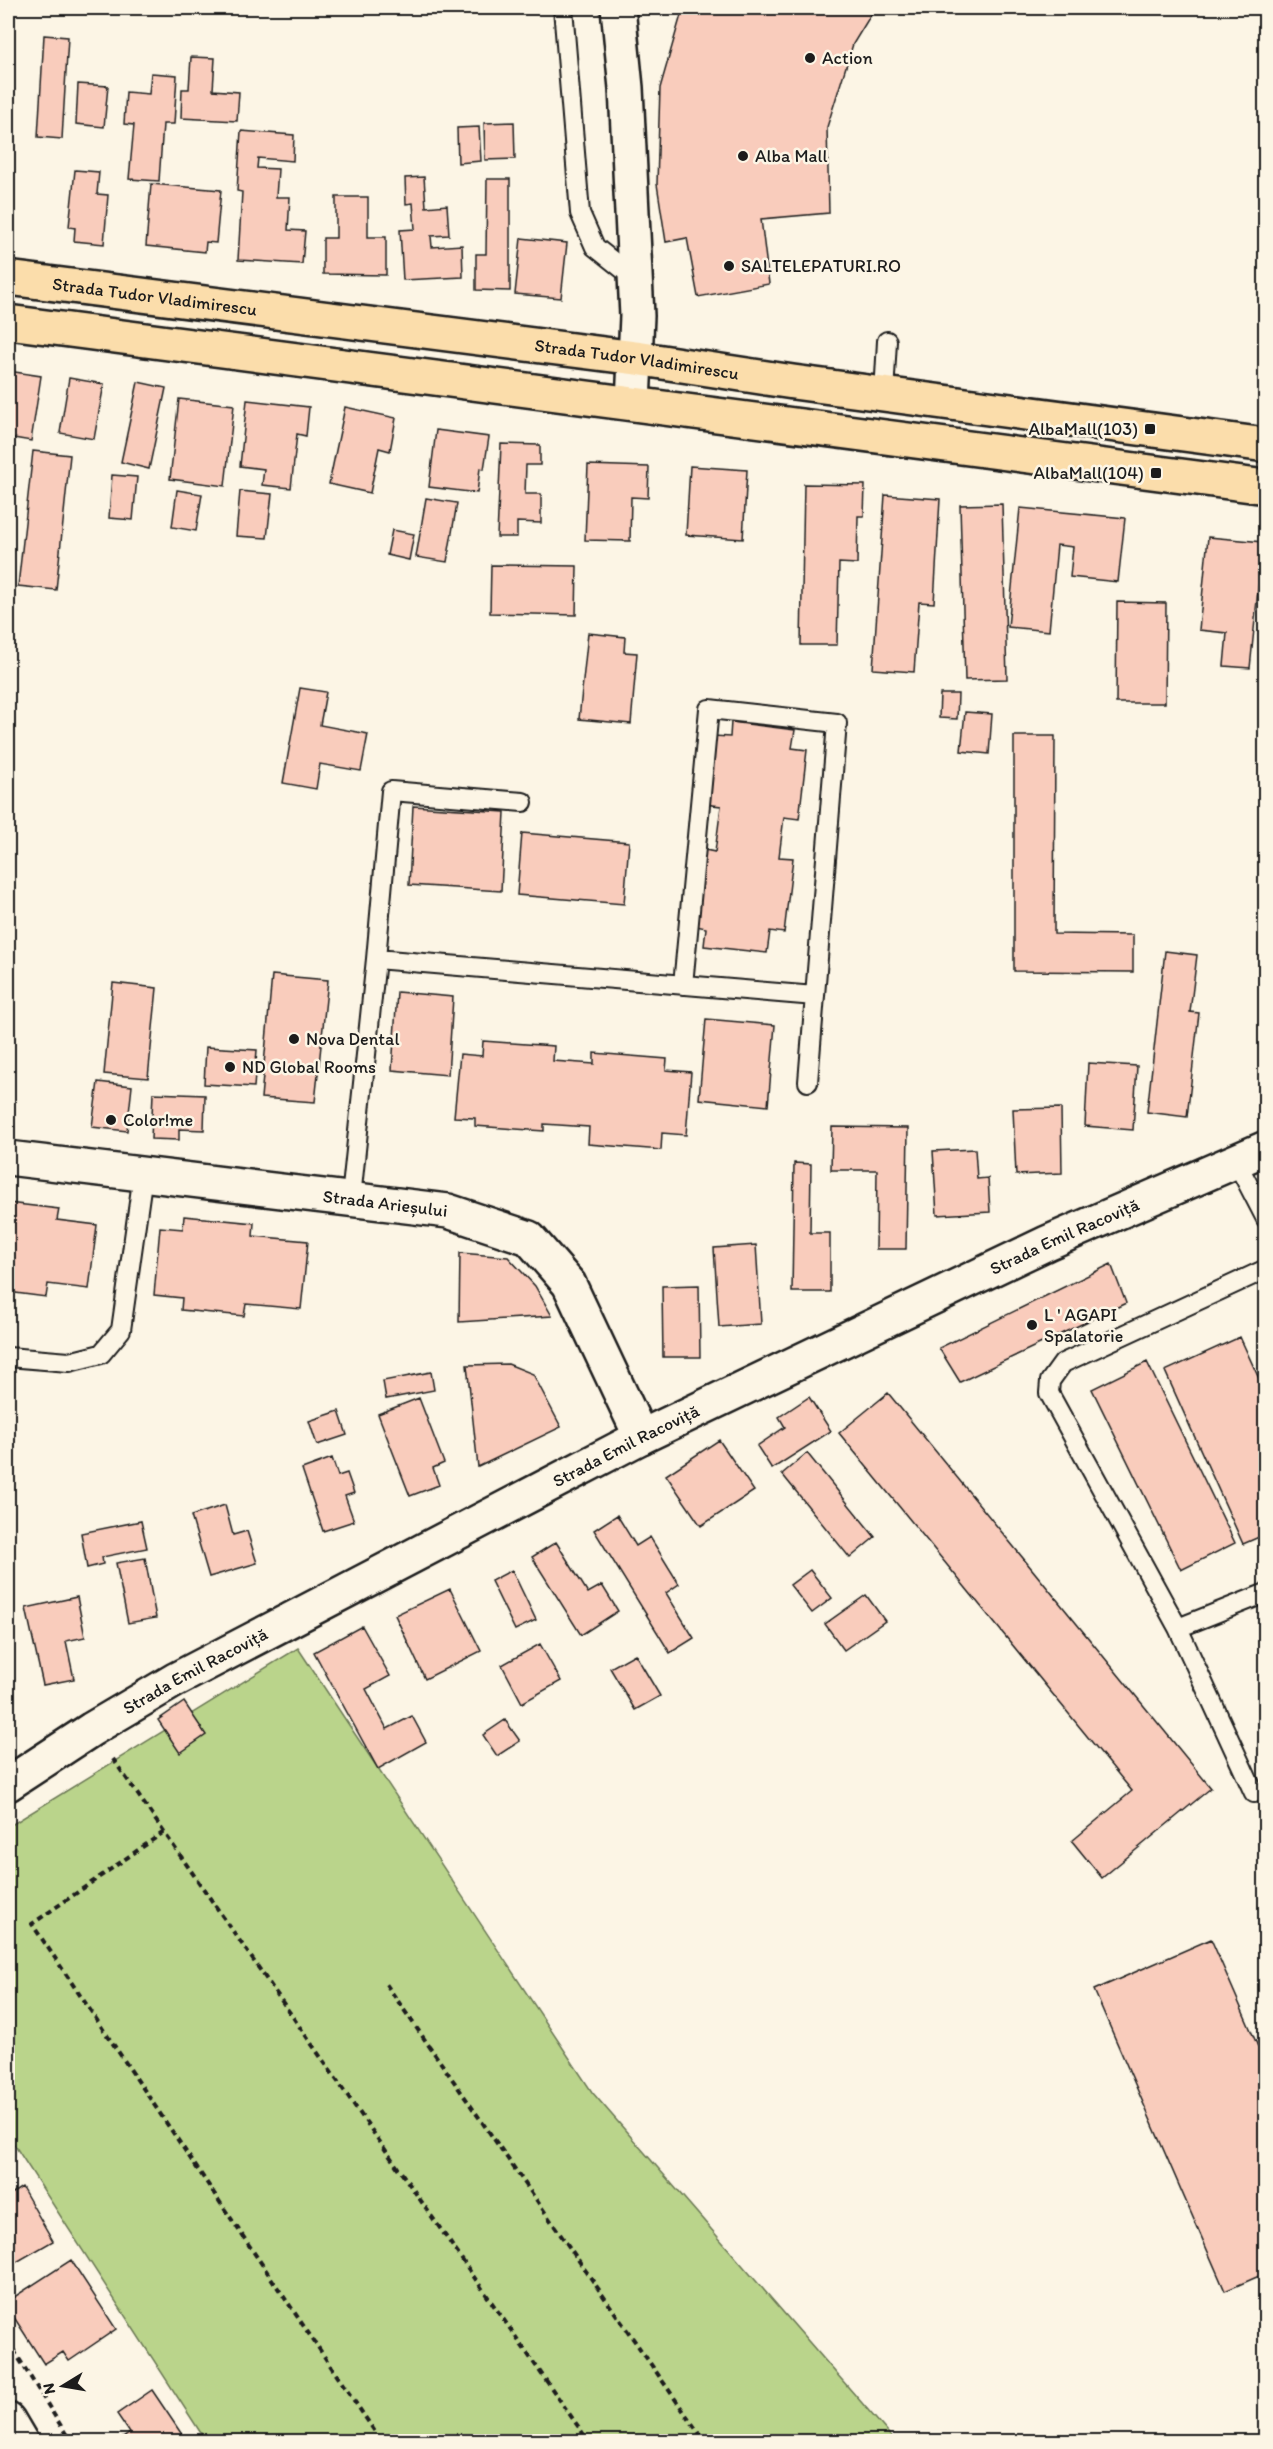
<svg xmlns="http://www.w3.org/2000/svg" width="1273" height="2449" font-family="Itim,sans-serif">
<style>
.green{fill:#bad48b;stroke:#6b7854;stroke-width:1.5}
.building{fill:#f9ccbc;stroke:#1c1c1c;stroke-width:1.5}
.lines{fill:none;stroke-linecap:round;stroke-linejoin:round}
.service-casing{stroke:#1c1c1c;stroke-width:22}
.minor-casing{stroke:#1c1c1c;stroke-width:38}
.secondary-casing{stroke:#1c1c1c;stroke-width:38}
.primary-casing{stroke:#1c1c1c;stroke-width:38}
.path{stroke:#1c1c1c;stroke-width:4;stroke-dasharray:6 4.5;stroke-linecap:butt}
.service{stroke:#fcf5e5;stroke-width:18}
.minor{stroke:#fcf5e5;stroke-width:33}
.secondary{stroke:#fcf5e5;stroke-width:33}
.primary{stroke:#fbddab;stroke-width:33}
.poi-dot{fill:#1c1c1c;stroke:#fcf5e5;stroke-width:2}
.labels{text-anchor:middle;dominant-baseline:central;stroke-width:5;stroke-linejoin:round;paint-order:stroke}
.poi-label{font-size:18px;fill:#1c1c1c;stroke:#fcf5e5;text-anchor:start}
.street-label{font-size:18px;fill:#1c1c1c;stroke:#fcf5e5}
</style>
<rect width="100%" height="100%" fill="#fcf5e5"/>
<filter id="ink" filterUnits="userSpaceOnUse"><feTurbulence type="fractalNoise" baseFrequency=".0167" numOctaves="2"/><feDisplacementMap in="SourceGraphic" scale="12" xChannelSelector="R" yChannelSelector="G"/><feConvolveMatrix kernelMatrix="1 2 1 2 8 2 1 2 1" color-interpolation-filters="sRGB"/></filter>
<g filter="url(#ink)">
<path class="green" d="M298 1648 592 2092 895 2441H206L8 2135V1827Z"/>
<path class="building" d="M683 8H875L853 44 827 127 829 213 761 219 769 284 698 297 687 238 666 242 657 184 660 88Z
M44 35 68 37 62 139 38 137Z
M191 57 215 58 213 90 239 92 237 121 181 118 182 89H189Z
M151 73 177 75 174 124H163L159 181 129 179 134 125 124 124 126 92 149 94Z
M78 84 108 86 104 127 76 124Z
M514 122 515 159 485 160 484 123Z
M479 127 481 161 458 163 457 128Z
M241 131 294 135 293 161 258 158 257 168 278 169 276 197H290L288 230 305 231 302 264 238 260 242 192 237 191Z
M75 170 99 172 97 194 108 195 104 244 74 241 75 228 69 227Z
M424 177 426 207 447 205 449 235 431 236 432 247 462 245 463 277 403 280 400 230 415 229 413 203 406 204 405 178Z
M487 179H510V291L476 290V254H486Z
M151 184 221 190 216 243 206 242 205 252 146 246Z
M336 197H368V237H386V275L323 274V238H336Z
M521 238 567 243 561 298 515 294Z
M8 371 41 376 31 441 8 437Z
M69 378 104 384 94 439 60 433Z
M138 382 166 388 149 469 121 462Z
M179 399 234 405 225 486 170 479Z
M247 400 309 407 306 436 297 434 291 488 262 485 264 469 240 466Z
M345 407 396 418 390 451 379 448 370 493 329 484Z
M436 430 489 437 484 469 480 468 477 493 429 487Z
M501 444 540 445V465H526L525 494H541V523L517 522V537H497Z
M33 451 70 455 56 590 18 586Z
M588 465 649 467 648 498 631 497 630 541 585 540Z
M690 466 747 470 743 539 686 535Z
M112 475 137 477 133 520 109 518Z
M804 484 865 485 864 516H858L857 564 839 563 837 645H801Z
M177 490 202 494 196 531 172 527Z
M240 491 272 494 267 538 236 536Z
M885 495 940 499 934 603 919 602 914 672 873 669Z
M426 498 457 503 447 562 416 557Z
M1002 504 1007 679 965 680 960 505Z
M1020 508 1125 518 1118 582 1070 577 1073 547 1057 545 1049 631 1008 627Z
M392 530 414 534 409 560 387 555Z
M1208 537 1263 542 1250 668 1224 666 1227 633 1199 630Z
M491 565 577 566 576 615 490 613Z
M1117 602 1166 603 1165 703H1116Z
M588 633 625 637 624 652 637 653 631 724 579 719Z
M300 688 326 692 320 725 368 734 361 771 320 764 316 789 283 783Z
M940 694H958L957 719 939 718Z
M965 712 992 714 989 754 961 751Z
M731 722 795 730 792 748 807 750 799 819 784 817 779 857 793 858 784 933 770 931 767 953 704 946 706 928 696 926 705 850 715 852 721 806 704 804 713 736 730 737Z
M1014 736H1055L1054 934 1133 935V972L1014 971Z
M413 806 505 812 501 891 409 885Z
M522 833 629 842 624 904 517 895Z
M1165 951 1197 955 1190 1012 1199 1013 1187 1117 1147 1112Z
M272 975 328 980 315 1102 261 1098Z
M113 983 157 988 148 1078 104 1074Z
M397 992 453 997 448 1075 392 1070Z
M706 1019 775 1025 768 1106 699 1099Z
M483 1041 554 1046 553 1061 594 1064V1053L667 1059 666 1070 691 1072 686 1135 662 1133 661 1150 588 1144 589 1127 544 1124V1131L475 1126V1118L454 1117 460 1054 482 1056Z
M206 1047 257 1050 254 1087 204 1084Z
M1088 1063 1137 1066 1133 1130 1085 1126Z
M98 1082 132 1086 127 1131 92 1127Z
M153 1093 205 1095 204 1130 179 1129V1140L151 1139Z
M1061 1108 1062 1173 1016 1175 1013 1109Z
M832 1127 908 1128 906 1249H876L877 1170H831Z
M975 1149 977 1179 988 1178 990 1212 937 1215 933 1151Z
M794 1163 811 1164 810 1233H830V1292H792Z
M8 1203 59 1209 57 1220 97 1225 89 1289 48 1284 46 1297 8 1292Z
M184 1216 254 1223 253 1236 308 1241 301 1309 246 1304 244 1316 181 1310 182 1298 154 1295 160 1227 183 1229Z
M756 1245 761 1324 719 1327 714 1248Z
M460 1253 508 1257 535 1286 552 1316 459 1322Z
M1111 1264 1126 1303 960 1382 939 1348Z
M699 1285 700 1357H663L662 1286Z
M1240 1337 1266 1394V1534L1243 1544 1165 1371Z
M1147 1362 1235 1543 1181 1570 1092 1389Z
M508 1364 533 1374 561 1427 478 1467 467 1365Z
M431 1372 434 1390 386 1399 383 1381Z
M888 1393 1211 1788 1102 1878 1072 1841 1132 1791 839 1433Z
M809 1397 831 1431 772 1469 757 1446 785 1427 779 1417Z
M419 1398 444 1463 433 1468 439 1485 410 1496 378 1414Z
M339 1411 347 1435 317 1445 309 1421Z
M719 1440 754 1491 701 1526 666 1475Z
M807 1453 875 1537 850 1558 782 1474Z
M332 1458 338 1476 347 1473 354 1493 345 1496 354 1521 323 1531 302 1469Z
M225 1505 233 1535 247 1531 257 1563 209 1577 191 1516Z
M617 1515 636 1546 650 1537 679 1584 666 1593 694 1638 670 1653 594 1530Z
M141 1521 147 1548 102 1557 103 1564 87 1568 81 1533Z
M556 1542 588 1593 602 1585 618 1611 581 1635 532 1557Z
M145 1558 156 1618 128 1623 116 1563Z
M512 1570 536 1620 515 1630 491 1581Z
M810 1570 832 1598 812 1613 790 1585Z
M450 1589 481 1651 425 1679 395 1615Z
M866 1595 885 1621 844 1650 825 1624Z
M77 1597 85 1637 66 1641 74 1679 43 1685 26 1608Z
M362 1626 390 1676 366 1689 387 1729 412 1716 426 1742 378 1769 314 1652Z
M540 1644 561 1681 522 1703 502 1665Z
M635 1654 660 1696 635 1710 610 1668Z
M184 1702 206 1735 180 1753 158 1720Z
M505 1720 520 1741 497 1756 483 1735Z
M1211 1939 1266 2065V2273L1225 2291 1094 1990Z
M22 2187 53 2241 8 2267V2196Z
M71 2260 116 2329 69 2361 63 2352 44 2364 8 2308V2301Z
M152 2390 187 2442H117L130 2433 117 2414Z"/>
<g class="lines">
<g class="service-casing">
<path id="service" d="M563 8 580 213 595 247 634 278
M884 394 887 341
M376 959 391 791 523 802
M683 985 709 709 837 723 808 1082
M1236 1161 1266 1219
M351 1198 376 959 815 996
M8 1357 69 1362 101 1354 121 1330 143 1174
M1178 1628 1266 1593
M1254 1793 1178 1628 1049 1393 1050 1381 1063 1363 1266 1269"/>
</g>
<g class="minor-casing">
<g id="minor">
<path d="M618 8 626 88 637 316 633 403"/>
<path id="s1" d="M8 1158 448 1211 529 1238 569 1284 641 1437"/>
<path id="s2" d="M8 1784 92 1729 175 1680 641 1437 1047 1243 1266 1148"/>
</g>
</g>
<g class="secondary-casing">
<path id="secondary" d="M8 2420 21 2442"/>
</g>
<g class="primary-casing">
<g id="primary">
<path id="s3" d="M8 278 636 358 793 382 1266 445"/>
<path d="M8 322 1266 487"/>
</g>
</g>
<path class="path" d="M113 1759 589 2442
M164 1832 32 1924 382 2442
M386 1984 705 2442
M8 2341 71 2442"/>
<use href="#service" class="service"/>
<use href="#minor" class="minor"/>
<use href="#secondary" class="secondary"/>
<use href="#primary" class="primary"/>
</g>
</g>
<g class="poi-dot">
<circle cx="810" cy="58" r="6"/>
<circle cx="743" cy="156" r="6"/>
<circle cx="729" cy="266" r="6"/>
<rect x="1144" y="423" width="12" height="12" rx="3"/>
<rect x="1150" y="467" width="12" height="12" rx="3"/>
<circle cx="294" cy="1039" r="6"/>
<circle cx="230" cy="1067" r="6"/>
<circle cx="111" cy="1120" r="6"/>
<circle cx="1032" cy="1325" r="6"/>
</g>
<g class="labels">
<g class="poi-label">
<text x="822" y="58">Action</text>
<text x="755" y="156">Alba Mall</text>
<text x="741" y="266">SALTELEPATURI.RO</text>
<text x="1138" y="429" text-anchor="end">AlbaMall(103)</text>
<text x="1144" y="473" text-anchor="end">AlbaMall(104)</text>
<text x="306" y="1039">Nova Dental</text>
<text x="242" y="1067">ND Global Rooms</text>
<text x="123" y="1120">Color!me</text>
<text x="1044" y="1315">L ' AGAPI<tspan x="1044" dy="21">Spalatorie</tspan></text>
</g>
<g class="street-label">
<text stroke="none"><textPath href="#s3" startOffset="148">Strada Tudor Vladimirescu</textPath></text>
<text stroke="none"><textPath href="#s3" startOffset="634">Strada Tudor Vladimirescu</textPath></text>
<text stroke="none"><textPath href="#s1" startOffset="380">Strada Arieșului</textPath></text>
<text stroke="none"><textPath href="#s2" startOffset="1191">Strada Emil Racoviță</textPath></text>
<text stroke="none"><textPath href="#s2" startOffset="705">Strada Emil Racoviță</textPath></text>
<text stroke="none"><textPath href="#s2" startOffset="219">Strada Emil Racoviță</textPath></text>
</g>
</g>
<rect width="1273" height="2449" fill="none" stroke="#fcf5e5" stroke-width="30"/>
<rect x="15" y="15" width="1243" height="2419" fill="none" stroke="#1c1c1c" stroke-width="2" filter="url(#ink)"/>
<g transform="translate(63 2386) rotate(259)" stroke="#fcf5e5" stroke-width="4.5" paint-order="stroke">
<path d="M0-4.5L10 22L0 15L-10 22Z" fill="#1c1c1c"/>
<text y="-9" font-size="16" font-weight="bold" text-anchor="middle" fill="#1c1c1c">N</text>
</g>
</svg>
